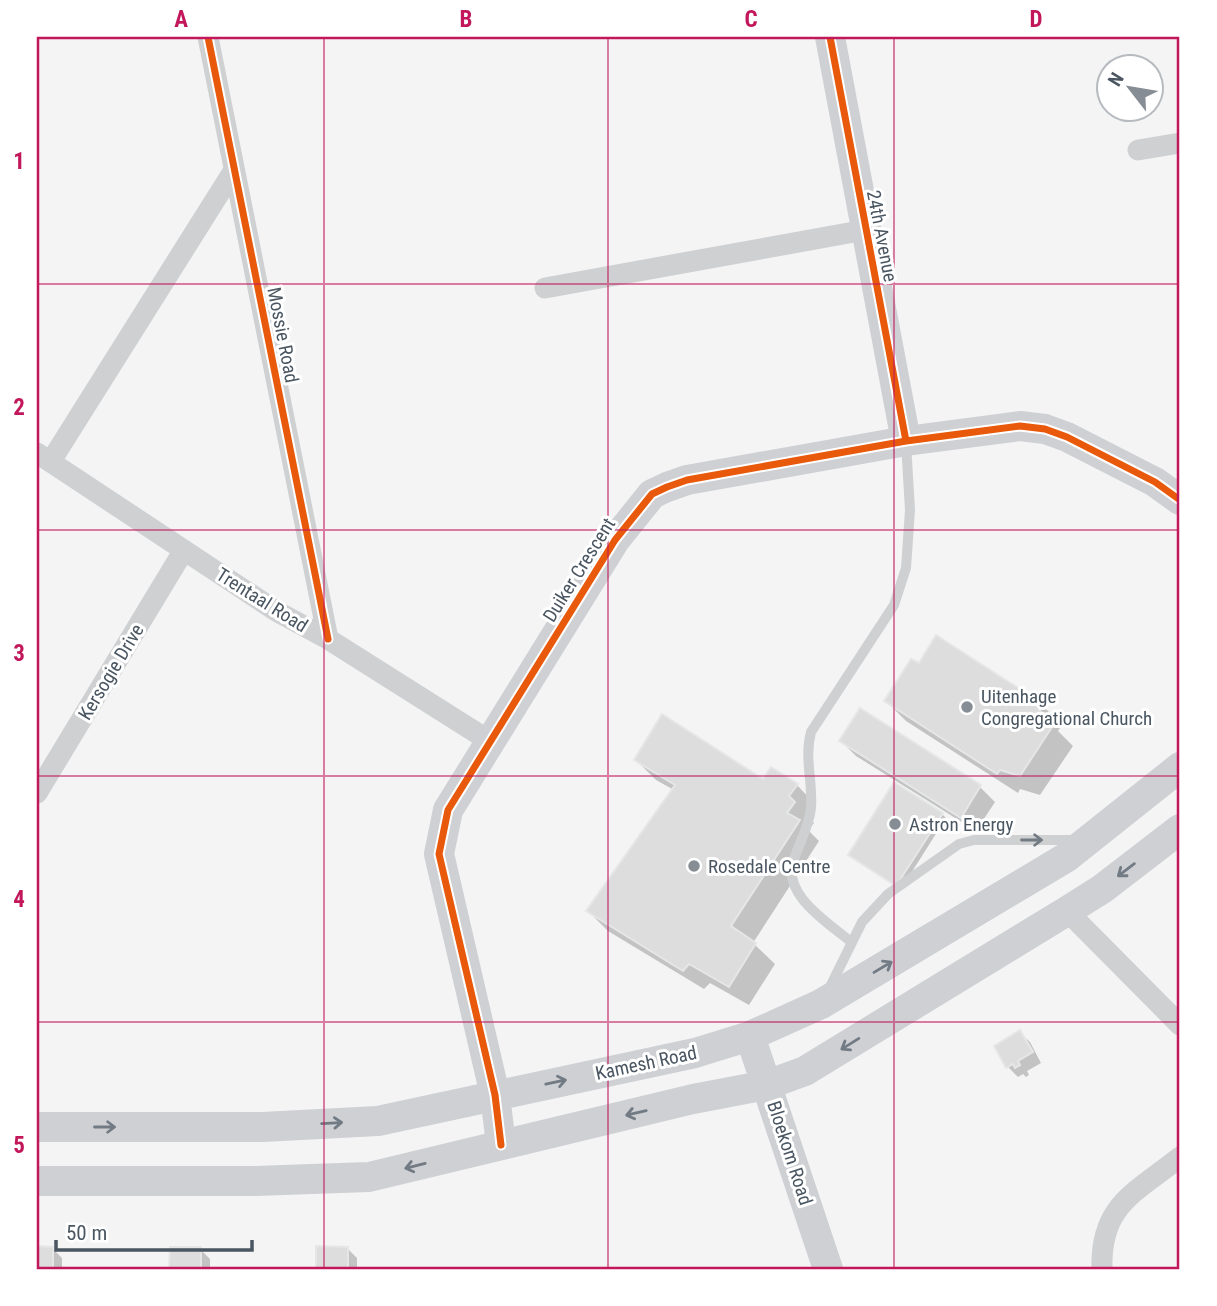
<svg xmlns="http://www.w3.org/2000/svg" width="1217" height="1306" font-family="'Roboto Condensed',sans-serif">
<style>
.shadow{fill:#0003}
.building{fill:#ddddde;stroke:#e5e6e7;stroke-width:2}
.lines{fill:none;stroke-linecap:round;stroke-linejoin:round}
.lane{stroke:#ced0d2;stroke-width:10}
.street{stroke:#ced0d2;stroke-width:21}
.secondary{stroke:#ced0d4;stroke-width:30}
.cycleway-casing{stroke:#fff;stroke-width:11}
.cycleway{stroke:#e8590c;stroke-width:7}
.oneway{stroke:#727b83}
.oneway2{stroke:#727b84}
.grid{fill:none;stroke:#c2185b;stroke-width:2;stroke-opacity:0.55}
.poi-dot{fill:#868d94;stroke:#fff;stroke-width:2.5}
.labels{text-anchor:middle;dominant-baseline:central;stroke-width:6;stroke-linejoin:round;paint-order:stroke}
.street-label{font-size:19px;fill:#4a5661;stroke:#fff}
.poi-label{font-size:19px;fill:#4a5661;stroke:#fff;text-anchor:start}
.neatline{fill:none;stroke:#c2185b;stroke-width:2.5}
.grid-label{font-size:23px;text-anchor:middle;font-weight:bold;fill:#c2185b}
</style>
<rect width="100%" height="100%" fill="#f4f4f4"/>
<path class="shadow" d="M886 701 1042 705 1062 725 1058 731 1073 746 1040 795 1020 789 1018 793 906 721Z
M860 710 980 787 995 802 976 831 856 756 841 741Z
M636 760 763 782 797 785 816 805 808 817 814 823 808 830 819 841 753 943 775 964 749 1005 710 983 704 989 608 931 588 911 674 790 656 780Z
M942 814 946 818 901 889 850 855Z
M1020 1033 1030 1042 1041 1063 1027 1071 1029 1075 1026 1077 1023 1074 1018 1077 1008 1067Z
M37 1248H52L62 1258V1269H37Z
M318 1248H347L357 1258V1269H318Z
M171 1249H200L210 1259V1269H171Z"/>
<path class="building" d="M936 635 1043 704 1039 710 1054 724 1020 776 1000 770 997 774 884 701 911 659 919 663Z
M860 708 981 785 961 818 839 741Z
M662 714 763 779 771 767 798 784 789 796 795 802 787 813 800 820 731 926 756 943 729 987 689 964 683 971 586 911 675 785 634 760Z
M894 782 943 813 896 886 848 855Z
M1020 1030 1033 1052 1018 1061 1020 1065 1015 1068 1013 1064 1006 1068 994 1046Z
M37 1246 53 1247V1269H37Z
M316 1246 348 1247V1269H316Z
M170 1247H201V1269H169Z"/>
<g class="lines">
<path class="lane" d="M851 942C829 923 780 894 794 859 800 841 809 827 811 808 813 782 804 758 811 732L894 605 906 568 910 510 906 443
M828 991 862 922 888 894 959 844 974 840H1076"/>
<path class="street" d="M208 37 328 639
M1138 150 1180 143
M545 288 865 230
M37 453 276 611 328 639 491 742
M51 461 234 170
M37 793 184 550
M1067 911 1180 1025
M1102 1269C1100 1205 1135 1193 1180 1157"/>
<path class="secondary" d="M830 37 906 441
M750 1036 828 1269
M37 1127H262L378 1121 695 1053 750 1036 821 1004 1067 857 1180 767
M501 1145 495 1095 439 854 448 810 615 540 652 494 667 487 687 480 906 441 1020 426 1045 429 1067 437 1155 482 1180 500
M37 1181H255L369 1177 693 1099 767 1085 805 1071 1067 911 1102 889 1180 829"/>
<g class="cycleway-casing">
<path id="cycleway" d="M208 37 328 639
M830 37 906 441
M501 1145 495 1095 439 854 448 810 615 540 652 494 667 487 687 480 906 441 1020 426 1045 429 1067 437 1155 482 1180 500"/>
</g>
<use href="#cycleway" class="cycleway"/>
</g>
<defs><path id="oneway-shaft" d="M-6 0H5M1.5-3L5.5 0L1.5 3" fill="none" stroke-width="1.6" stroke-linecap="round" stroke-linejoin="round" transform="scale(1.75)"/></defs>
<use class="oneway" href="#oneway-shaft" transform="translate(1032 840)"/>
<g class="oneway2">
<use href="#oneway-shaft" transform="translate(1126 870) rotate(143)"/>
<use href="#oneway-shaft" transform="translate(883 967) rotate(-31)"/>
<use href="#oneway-shaft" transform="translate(850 1044) rotate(148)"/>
<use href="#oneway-shaft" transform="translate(556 1082) rotate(-12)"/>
<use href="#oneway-shaft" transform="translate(636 1113) rotate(167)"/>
<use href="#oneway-shaft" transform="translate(332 1123) rotate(-3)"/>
<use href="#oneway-shaft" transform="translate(105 1127)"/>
<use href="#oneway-shaft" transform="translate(415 1166) rotate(166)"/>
</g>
<path class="grid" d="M324 37V1269M608 37V1269M894 37V1269M37 284H1180M37 530H1180M37 776H1180M37 1022H1180"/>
<g class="poi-dot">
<circle cx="967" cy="707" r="7"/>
<circle cx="895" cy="824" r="7"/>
<circle cx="694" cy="866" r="7"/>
</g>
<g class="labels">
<g class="street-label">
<text transform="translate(882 236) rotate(79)">24th Avenue</text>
<text transform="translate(283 335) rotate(79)">Mossie Road</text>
<text transform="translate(579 570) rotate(-58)">Duiker Crescent</text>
<text transform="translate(262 600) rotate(32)">Trentaal Road</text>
<text transform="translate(111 672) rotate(-59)">Kersogie Drive</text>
<text transform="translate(646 1063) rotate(-12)">Kamesh Road</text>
<text transform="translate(790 1153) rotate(72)">Bloekom Road</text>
</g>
<g class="poi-label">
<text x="981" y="696">Uitenhage<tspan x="981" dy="22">Congregational Church</tspan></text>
<text x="909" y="824">Astron Energy</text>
<text x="708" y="866">Rosedale Centre</text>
</g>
</g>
<rect width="1217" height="1306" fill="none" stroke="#ffffff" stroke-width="77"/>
<g transform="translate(1130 88) rotate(301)"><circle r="33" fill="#ffffff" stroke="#b7bbc0" stroke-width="2"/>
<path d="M0-5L12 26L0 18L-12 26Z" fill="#868d94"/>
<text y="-10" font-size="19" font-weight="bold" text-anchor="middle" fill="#4a5661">N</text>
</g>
<path d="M56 1240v10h196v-10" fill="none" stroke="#4a5661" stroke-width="3.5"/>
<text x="66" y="1240" font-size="21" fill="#4a5661" stroke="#ffffff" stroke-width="5" paint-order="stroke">50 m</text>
<rect x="38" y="38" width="1140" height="1230" class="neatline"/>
<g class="grid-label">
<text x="181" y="27">A</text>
<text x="466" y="27">B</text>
<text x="751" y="27">C</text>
<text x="1036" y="27">D</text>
<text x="19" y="169">1</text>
<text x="19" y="415">2</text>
<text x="19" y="661">3</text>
<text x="19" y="907">4</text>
<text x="19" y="1153">5</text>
</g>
</svg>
